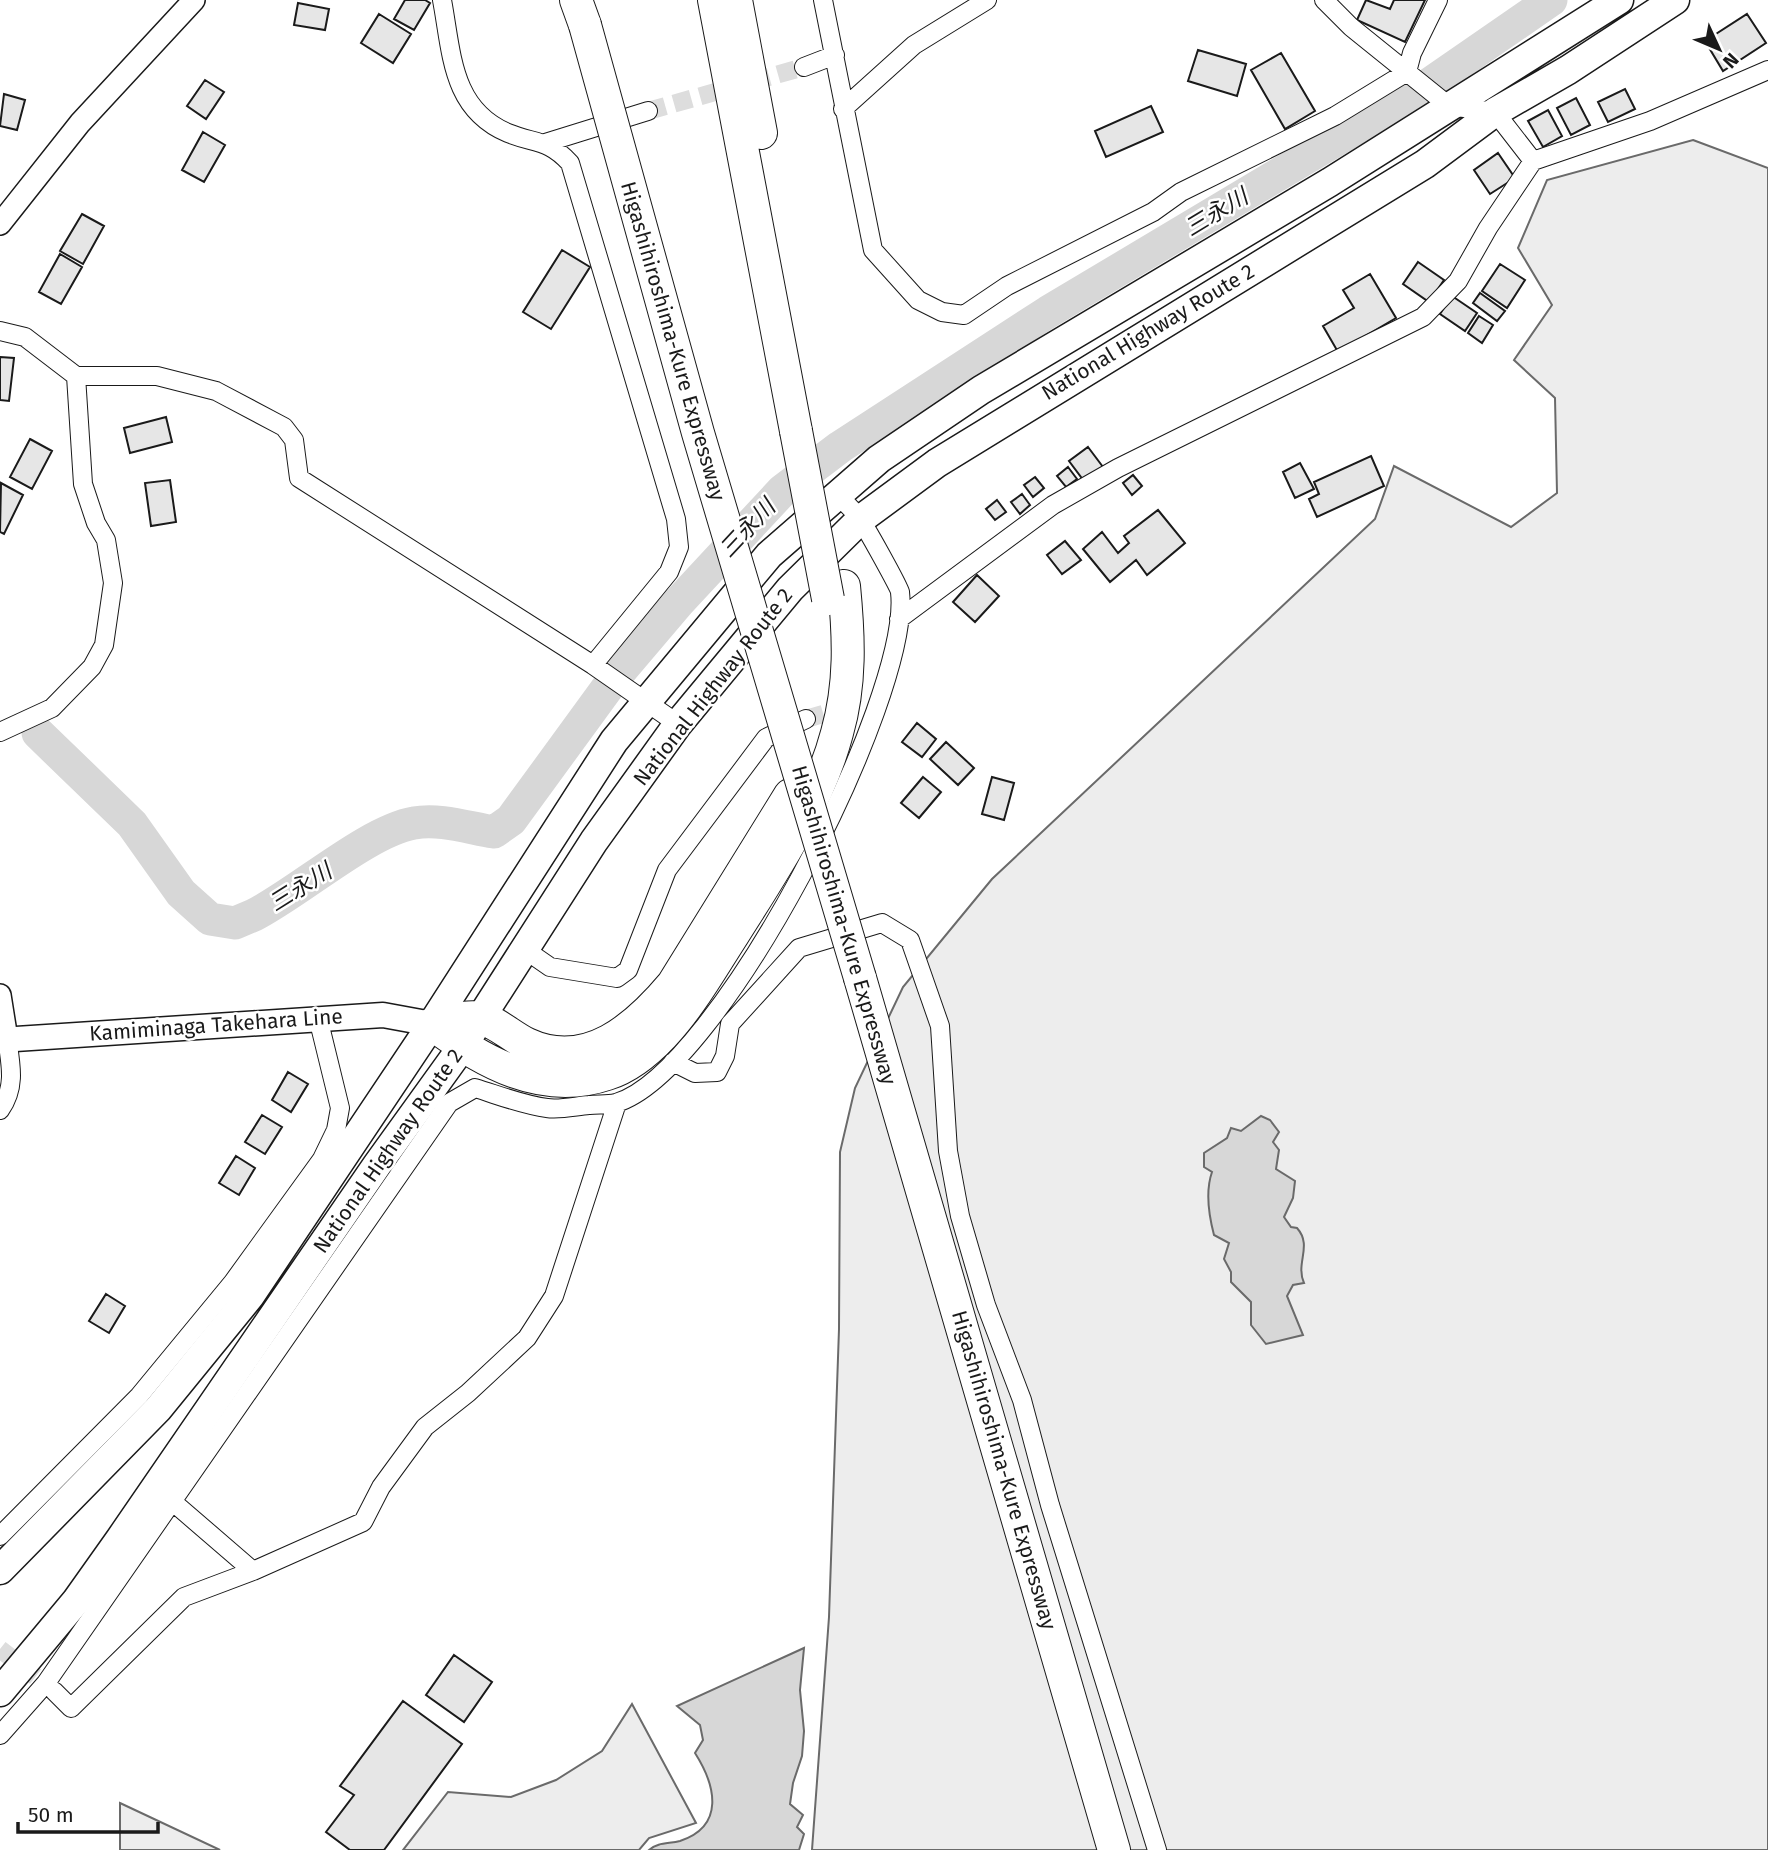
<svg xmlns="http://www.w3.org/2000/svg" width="1768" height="1850" font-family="'Fira Sans','Noto Sans JP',sans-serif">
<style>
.green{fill:#ededed;stroke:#6a6a6a;stroke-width:2}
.water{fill:#d7d7d7;stroke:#6a6a6a;stroke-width:2}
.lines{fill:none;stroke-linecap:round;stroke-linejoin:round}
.river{stroke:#d7d7d7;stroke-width:33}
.building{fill:#e6e6e6;stroke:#1a1a1a;stroke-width:2}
.minor-tunnel{stroke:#ddd;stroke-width:18;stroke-dasharray:18 9;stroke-linecap:butt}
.minor-casing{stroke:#1a1a1a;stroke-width:20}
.tertiary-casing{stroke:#1a1a1a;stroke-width:24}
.secondary-casing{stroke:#1a1a1a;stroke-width:27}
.trunk-casing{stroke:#1a1a1a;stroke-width:31}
.motorway-casing{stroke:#1a1a1a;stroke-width:34}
.minor{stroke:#fff;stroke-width:18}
.tertiary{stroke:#fff;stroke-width:21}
.secondary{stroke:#fff;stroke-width:24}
.trunk{stroke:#fff;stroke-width:28}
.motorway{stroke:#fff;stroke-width:32}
.motorway-bridge-casing{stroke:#1a1a1a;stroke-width:34;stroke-linecap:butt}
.motorway-bridge{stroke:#fff;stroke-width:32}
.labels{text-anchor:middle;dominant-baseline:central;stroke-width:5;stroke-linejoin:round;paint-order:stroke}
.street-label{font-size:21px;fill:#1a1a1a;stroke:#fff}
.water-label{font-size:23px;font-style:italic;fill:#1a1a1a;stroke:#fff}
</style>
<rect width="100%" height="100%" fill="#fff"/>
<path class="green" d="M1693 140 1768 168V1850H812L829 1617 839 1329 840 1152 855 1088 903 987 992 879 1375 519 1394 466 1511 527 1557 493 1555 398 1514 360 1552 305 1518 248 1547 180Z
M632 1704 696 1823 649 1838 639 1850H403L448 1792 511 1797 556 1780 602 1751Z
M120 1803 220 1850H120Z"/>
<path class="water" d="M1261 1116 1270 1120 1279 1132 1273 1142 1279 1150 1276 1169 1295 1181 1293 1198 1284 1217 1291 1227 1297 1228C1313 1246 1295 1263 1304 1283L1293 1285 1287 1296 1303 1335 1266 1344 1251 1325V1302L1231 1282V1272L1224 1259 1229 1243 1214 1235C1209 1216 1205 1192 1212 1172L1204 1167V1153L1227 1138 1231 1128 1241 1131Z
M804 1648 800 1690 804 1731 802 1756 793 1783 790 1804 803 1815 797 1827 804 1834 799 1850H649C658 1842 669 1844 680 1841 725 1826 716 1786 695 1753L703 1740 700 1725 677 1706Z"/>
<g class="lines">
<path class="river" d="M38 733 132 824 181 893 210 919 235 923 254 915C299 892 368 831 414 823 439 818 469 828 494 832L511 820 616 676 678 603 782 491 840 447 1048 312 1425 87 1551 0"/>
</g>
<path class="building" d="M405 0H425L430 3 414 30 394 19Z
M1366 0 1390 9 1394 0H1425L1405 42 1357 20Z
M298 3 329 9 325 30 294 25Z
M379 14 411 34 393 63 361 43Z
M1747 14 1766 43 1723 71 1705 41Z
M1198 50 1246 64 1237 96 1188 81Z
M1281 53 1315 111 1285 129 1251 70Z
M205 80 224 92 206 119 187 106Z
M1625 89 1635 109 1608 122 1598 102Z
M4 94 25 100 17 130 0 126Z
M1576 98 1590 125 1571 135 1557 108Z
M1151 106 1163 132 1106 157 1095 131Z
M1548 110 1562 136 1543 147 1528 121Z
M203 132 225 145 204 182 182 170Z
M1498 153 1515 178 1490 194 1474 170Z
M82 214 104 226 83 264 60 251Z
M562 250 590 267 551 329 523 312Z
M60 254 82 267 61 304 39 292Z
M1418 262 1444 280 1429 302 1403 284Z
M1500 264 1525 280 1507 308 1482 291Z
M1370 274 1396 318 1338 352 1323 326 1354 308 1343 290Z
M1480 293 1505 311 1497 321 1473 303Z
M1452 296 1477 313 1465 331 1440 314Z
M1479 316 1493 325 1482 343 1468 333Z
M0 357 14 358 9 401 0 400Z
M166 417 172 442 130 453 124 428Z
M30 439 52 451 32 489 10 477Z
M1088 447 1103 467 1084 481 1069 461Z
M1371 456 1384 486 1317 517 1309 499 1319 494 1314 482Z
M1300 463 1314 489 1295 498 1283 472Z
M1068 467 1077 479 1066 487 1057 476Z
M1133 475 1142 486 1132 495 1123 483Z
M1035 477 1044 488 1033 497 1024 485Z
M170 480 176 522 151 526 145 483Z
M1 483 23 495 4 534 0 532Z
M1022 494 1030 505 1020 514 1011 502Z
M997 500 1006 512 995 520 986 509Z
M1158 510 1185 543 1147 575 1136 560 1110 582 1083 549 1102 532 1118 553 1129 543 1124 536Z
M1065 541 1081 560 1062 574 1047 555Z
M977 575 999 596 975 622 953 602Z
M917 723 936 739 922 757 902 742Z
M946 742 974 768 958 785 930 759Z
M923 777 941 792 919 818 901 803Z
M992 777 1014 783 1004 820 982 814Z
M288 1072 308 1084 291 1112 272 1100Z
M262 1115 282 1127 265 1154 245 1142Z
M236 1156 255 1168 239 1195 219 1183Z
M106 1294 125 1306 109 1333 89 1321Z
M454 1655 492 1682 464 1722 426 1695Z
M403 1701 462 1744 384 1850H350L326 1832 354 1795 340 1786Z"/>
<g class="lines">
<path class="minor-tunnel" d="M648 111 804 67
M806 719 847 707
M0 1649 54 1691"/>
<g class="minor-casing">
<path id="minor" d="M442 0C452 53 451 109 508 133 535 144 548 139 570 163L676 519 679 547 669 572 593 665
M823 0 873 250 918 300 942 312 964 315 1007 286 1153 212 1181 192 1335 116 1407 72 1412 53 1438 0
M1324 0 1351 27 1449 106 1495 112 1533 161 1650 121 1768 70
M804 67 835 55
M843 109 914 45 987 0
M545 143 648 111
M0 331 25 337 76 376H157L216 391 284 427 294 440 299 478 593 665 678 724
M899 619 1053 505 1118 468 1423 317 1458 281 1488 228 1533 161
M0 732 52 708 92 667 104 645 113 583 106 540 96 523 83 484 76 376
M524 949 550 967 617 978 628 970 667 870 766 738 806 719
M673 1062 695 1073 717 1072 725 1056 730 1024 799 948 882 923 910 940 940 1026 948 1151 960 1216 986 1305 1022 1400 1050 1505 1157 1850
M0 1110C16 1088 11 1065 7 1039
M173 1502 253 1571
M0 1536 139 1396 233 1282 322 1159 336 1130 340 1108 318 1018
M54 1691 71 1708 184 1597 253 1571 363 1522 381 1487 425 1427 468 1393 527 1338 554 1296 617 1103
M0 1735 46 1683 449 1103 475 1088C498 1095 523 1105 547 1108 560 1110 576 1106 589 1105 598 1104 608 1105 616 1103 719 1073 912 697 900 592 899 587 865 525 859 518 853 510 845 502 837 495"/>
</g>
<g class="tertiary-casing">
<path id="tertiary" d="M0 224 80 123 194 0
M0 995 7 1039"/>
</g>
<g class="secondary-casing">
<path id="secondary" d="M0 1040 383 1015 432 1024"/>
</g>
<g class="trunk-casing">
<path id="trunk" d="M0 1570 158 1409 250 1296 432 1024 614 741 769 555 879 459 981 390 1330 182 1619 0
M0 1692 76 1601 120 1539 377 1165 462 1047 594 841 678 724 790 589 861 519 937 463 1425 164 1495 112 1568 70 1675 0"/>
</g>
<g class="motorway-casing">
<path id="motorway" d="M576 0 585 25
M714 0 796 431
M736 0 761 133
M860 978 1114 1850
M432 1024C482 1062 542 1096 607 1074 629 1067 648 1051 663 1035 691 1005 711 969 733 935 772 873 818 805 837 733 851 684 849 637 844 586
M432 1024C445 1022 467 1015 480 1018 495 1021 512 1037 527 1044 587 1072 637 1027 673 984L790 795"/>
</g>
<use href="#minor" class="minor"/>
<use href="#tertiary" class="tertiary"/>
<use href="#secondary" class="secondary"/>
<use href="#trunk" class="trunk"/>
<use href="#motorway" class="motorway"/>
<g class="motorway-bridge-casing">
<path id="motorway-bridge" d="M585 25 698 433 860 978
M796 431 828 599"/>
</g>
<use href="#motorway-bridge" class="motorway-bridge"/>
</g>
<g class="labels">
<g class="street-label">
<text transform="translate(1148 332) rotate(-31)">National Highway Route 2</text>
<text transform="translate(673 341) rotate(74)">Higashihiroshima-Kure Expressway</text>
<text transform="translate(713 687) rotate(-52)">National Highway Route 2</text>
<text transform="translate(844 925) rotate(74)">Higashihiroshima-Kure Expressway</text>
<text transform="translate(216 1025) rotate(-4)">Kamiminaga Takehara Line</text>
<text transform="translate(388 1151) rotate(-55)">National Highway Route 2</text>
<text transform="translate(1004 1470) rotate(74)">Higashihiroshima-Kure Expressway</text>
</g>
<g class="water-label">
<text transform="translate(1216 212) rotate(-31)">三永川</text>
<text transform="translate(747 528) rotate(-47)">三永川</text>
<text transform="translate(300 887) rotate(-32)">三永川</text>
</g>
</g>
<g transform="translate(1719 49) rotate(134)" stroke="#ffffff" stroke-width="5" paint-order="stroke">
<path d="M0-5L12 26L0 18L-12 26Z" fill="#1a1a1a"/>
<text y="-10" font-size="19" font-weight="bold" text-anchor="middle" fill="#1a1a1a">N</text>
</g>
<path d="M18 1822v10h140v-10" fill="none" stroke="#1a1a1a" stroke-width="3.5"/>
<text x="28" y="1822" font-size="21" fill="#1a1a1a" stroke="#ffffff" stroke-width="5" paint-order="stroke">50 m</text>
</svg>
